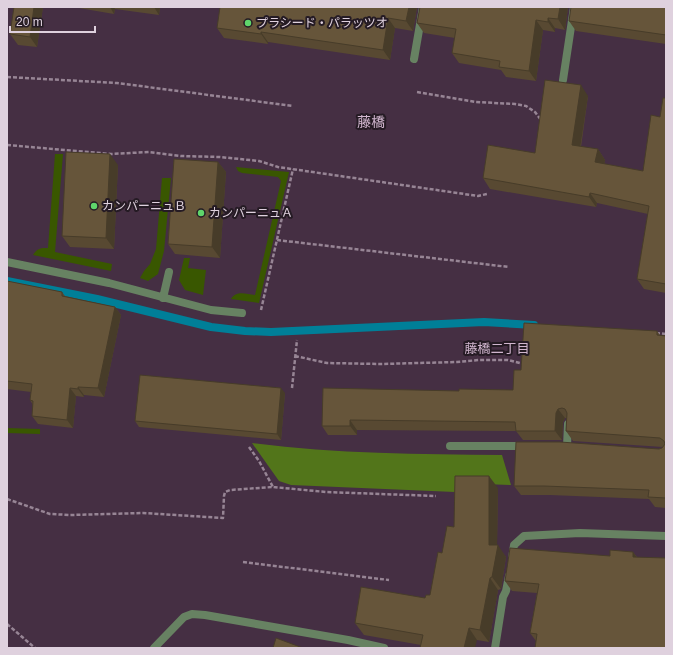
<svg xmlns="http://www.w3.org/2000/svg" width="673" height="655" font-family="Helvetica,'Noto Sans JP',sans-serif">
<style>
.green{fill:#395700}
.forest{fill:#52751a}
.lines{fill:none;stroke-linecap:round;stroke-linejoin:round}
.stream{stroke:#007f98;stroke-width:8}
.path{stroke:#978595;stroke-width:2.5;stroke-dasharray:4 2;stroke-linecap:butt}
.lane{stroke:#678262;stroke-width:8}
.wall{fill:#584932}
.shaded-wall{fill:#473c29}
.building{fill:#66553a;stroke:#473c29}
.poi-dot{fill:#5fd56b;stroke:#251b24;stroke-width:1.5}
.labels{text-anchor:middle;dominant-baseline:central;stroke-width:4;stroke-linejoin:round;paint-order:stroke}
.poi-label{font-size:12px;fill:#dfd1de;stroke:#251b24;text-anchor:start}
.neighbourhood-label{font-size:13px;fill:#d0b5ce;stroke:#251b24}
.quarter-label{font-size:14px;fill:#d0b5ce;stroke:#251b24}
</style>
<rect width="100%" height="100%" fill="#452f43"/>
<path class="green" d="M55 154H63L55 252 112 264 111 271 33 255C37 248 41 248 48 248Z
M236 167 289 172 259 303 231 299C236 290 246 294 255 295L281 181 278 177 242 173 238 171Z
M162 178H171L164 251 158 274 148 281 140 278 144 271 150 264 156 249Z
M184 258H190L188 268 206 270 203 295 185 290 179 280Z
M7 428 40 429V434L7 433Z"/>
<path class="forest" d="M252 443C335 454 419 454 502 455L511 485 455 483V492L291 485 279 481Z"/>
<g class="lines">
<path class="stream" d="M7 281 97 299 211 327 245 331 271 332 484 322 534 325"/>
<path class="path" d="M7 77 117 83 293 106
M417 92 476 102 515 104 526 106 535 112 541 120
M7 145 111 154 149 152 181 156 220 157 259 161 278 167 478 196 487 194
M277 240 509 267
M261 310 293 169
M656 333 666 334
M295 356 327 363 380 364 457 362 479 360H508L524 364
M292 388 297 340
M249 447 259 461 273 487
M7 499 50 514 70 515 143 513 223 518 224 496 225 492 230 490 273 487 326 492 436 496
M243 562 389 580
M7 624 35 648"/>
<path class="lane" d="M414 59 423 7
M563 80 574 7
M7 262 109 283 211 310 242 313
M163 298 169 272
M450 446H525
M567 446 568 424
M512 558 514 545 524 536 580 533 666 536
M154 648 184 617 192 614 205 615 348 640 384 648
M495 648 503 597 506 591 509 576"/>
</g>
<path class="wall" d="M14 7H43L37 47 18 45 10 34Z
M73 7H160L159 15 115 9 114 14Z
M417 7 413 31 395 28 390 60 268 42V44L224 38 217 28Z
M420 7H568L565 30 555 28V32L543 30 536 81 506 77 501 70 459 63 452 53 455 38 424 33 417 23Z
M666 7V44L576 31 569 21Z
M588 96 581 147 598 149 605 160 604 164 643 171 666 98V293L644 289 637 279 648 214 597 203 596 207 490 189 483 178 535 153Z
M218 162 226 172 220 258 175 254 168 244Z
M118 165 114 249 70 247 62 236Z
M7 281 62 292 65 296 115 307 121 315 104 397 84 395V397L76 396 73 428 38 424 32 416 33 405 30 400 31 392 7 389Z
M657 331 660 335 666 336V508L655 507 649 499 550 495H521L514 486 662 448 663 447 573 441 566 431 567 418H565L563 422 562 440H523L516 431 357 430V435H328L322 426 459 391 513 390 521 370Z
M285 393 281 440 139 427 135 421Z
M498 488 497 545 506 557 501 589 498 590 489 642 477 640 421 645 364 635 355 623 425 598 430 595 442 553 454 527Z
M633 552 637 557 536 641 530 633 537 593 512 591 505 581 610 556Z"/>
<path class="shaded-wall" d="M34 7H43L37 47 30 37Z
M110 7H114L115 9 114 14Z
M154 7H160L159 15Z
M409 7H417L413 31 406 21Z
M560 7H568L565 30 558 19Z
M388 18 395 28 390 60 383 50Z
M548 18 555 28V32L548 22Z
M536 20 543 30 536 81 529 71Z
M261 32 268 42V44L261 34Z
M581 85 588 96 579 155 572 145Z
M598 149 605 160 603 173 595 162Z
M110 154 118 165 114 249 106 238Z
M218 162 226 172 220 258 212 247Z
M590 193 597 203 596 207 589 197Z
M115 307 121 315 104 397 98 388Z
M78 387 84 395V397L78 389Z
M70 388 76 396 73 428 67 420Z
M281 388 285 393 281 440 277 434Z
M558 409 565 418 563 422 562 440 555 431 556 413Z
M350 420 357 430V435L350 426Z
M489 476 498 488 497 549 498 545 506 557 501 589 492 577 489 545Z
M633 552 640 562 633 557Z
M490 578 498 590 489 642 480 630Z
M469 628 477 640 475 648H464Z"/>
<path class="building" d="M14 7H34L30 37 10 34Z
M220 7H409L406 21 388 18 383 50 261 32V34L217 28Z
M420 7H560L558 19 548 18V22L536 20 529 71 499 67 500 61 452 53 456 29 417 23Z
M571 7H666V35L569 21Z
M545 80 581 85 572 145 598 149 595 162 643 171 651 115 660 117 663 98H666V284L637 279 649 206 590 193 589 197 483 178 488 145 535 153Z
M66 152 110 154 106 238 62 236Z
M174 159 218 162 212 247 168 244Z
M7 281 62 292V296L115 307 98 388 78 387V389L70 388 67 420 32 416 33 401 30 400 32 384 7 381Z
M524 323 657 331V335L666 336V498L648 497 649 490 544 486H514L516 442H560L659 449 662 448 665 444 664 441 660 438 566 431 567 413 565 409 562 408 558 409 556 413 555 431H516L515 422 350 420V426H322L323 388 459 391V389L513 390 514 370H521Z
M140 375 281 388 277 434 135 421Z
M455 476H489V545H498L492 577 490 578 480 630 469 628 464 648H420L423 635 355 623 361 587 425 598 426 595H430L438 552 442 553 447 526 454 527Z
M510 548 610 556V550L633 552V557L666 558V648H535L537 634 530 633 539 584 505 581Z
M276 638 303 648H273Z"/>
<g class="poi-dot">
<circle cx="248" cy="23" r="4"/>
<circle cx="94" cy="206" r="4"/>
<circle cx="201" cy="213" r="4"/>
</g>
<g class="labels">
<g class="poi-label">
<text x="256" y="23">プラシード・パラッツオ</text>
<text x="102" y="206">カンパーニュＢ</text>
<text x="209" y="213">カンパーニュＡ</text>
</g>
<g class="neighbourhood-label">
<text x="497" y="348">藤橋二丁目</text>
</g>
<g class="quarter-label">
<text x="371" y="122">藤橋</text>
</g>
</g>
<rect width="673" height="655" fill="none" stroke="#dfd1de" stroke-width="16"/>
<path d="M10 26v6h85v-6" fill="none" stroke="#dfd1de" stroke-width="2"/>
<text x="16" y="26" font-size="12" fill="#dfd1de" stroke="#251b24" stroke-width="3" paint-order="stroke">20 m</text>
</svg>
